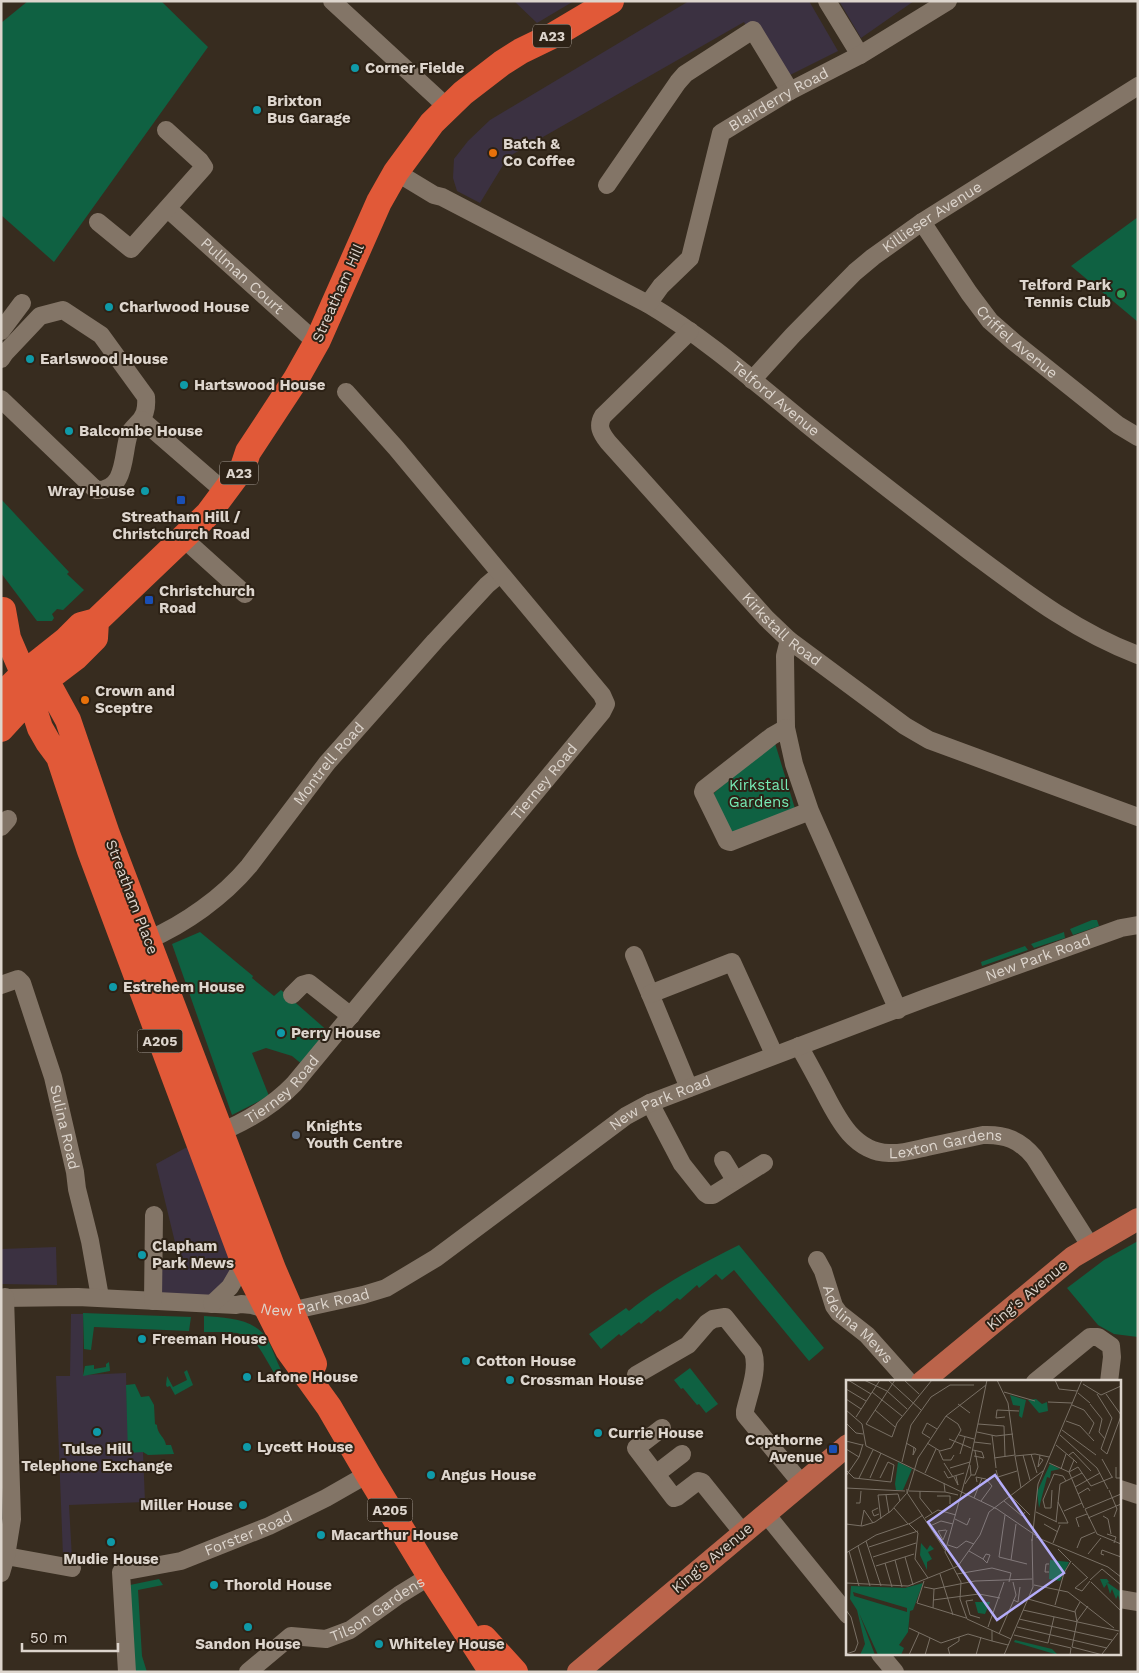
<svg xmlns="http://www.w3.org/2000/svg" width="1139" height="1673" font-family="'Work Sans',sans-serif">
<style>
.commercial{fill:#3b3141}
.green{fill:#0f6142}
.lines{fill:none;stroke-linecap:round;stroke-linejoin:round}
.minor{stroke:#837567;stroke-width:18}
.major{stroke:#bb644b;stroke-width:22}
.highway{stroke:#e15938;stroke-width:26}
.culture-dot{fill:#0f9aa8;stroke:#2d2216;stroke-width:2}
.food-dot{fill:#e8710a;stroke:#2d2216;stroke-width:2}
.leisure-dot{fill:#2e9e5b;stroke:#2d2216;stroke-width:2}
.transit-dot{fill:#1a4fb4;stroke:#2d2216;stroke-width:2}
.service-dot{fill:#5c6f8a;stroke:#2d2216;stroke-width:2}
.labels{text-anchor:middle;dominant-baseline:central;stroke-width:4;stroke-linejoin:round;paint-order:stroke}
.shield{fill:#2d2216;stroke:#a89f96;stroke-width:1}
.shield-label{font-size:14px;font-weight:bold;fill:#ddd5cd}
.poi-label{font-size:15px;font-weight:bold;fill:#ddd5cd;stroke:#2d2216;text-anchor:start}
.street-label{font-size:15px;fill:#ddd5cd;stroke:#2d2216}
.park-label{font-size:15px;fill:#77ebb5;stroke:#2d2216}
.inset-road{fill:none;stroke:#797065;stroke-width:1}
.view{fill:#b4acf9;fill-opacity:0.15;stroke:#b4acf9;stroke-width:2.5}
.inset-edge{fill:none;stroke:#ddd5cd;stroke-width:2.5}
</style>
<rect width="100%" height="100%" fill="#372c1f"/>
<path class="commercial" d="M514 1H574L537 23Z
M689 1H809L838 51 778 81 744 22 508 157 480 203 457 191 453 178 454 159 468 141 490 120Z
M839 1H914L861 38Z
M189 1146 233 1266 212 1304 153 1301 158 1265 181 1267 156 1164Z
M56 1247 57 1285 1 1284V1249Z
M71 1314H83V1375L126 1373 127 1411 143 1452 145 1502 69 1505 72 1558 63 1556 56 1376H70Z"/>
<path class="green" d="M28 1H161L208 47 54 262 1 215V23Z
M1138 217V322L1071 266Z
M1 499 69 572 67 574 84 590 63 610 57 609 52 614 54 618 52 621H37L1 573Z
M774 740 796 812 731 833 714 799V793Z
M1092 920H1097L1099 926 1073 935 1070 929Z
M200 932 253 976 252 978 274 996 281 990 330 1033 303 1065 292 1056 266 1048 252 1053 269 1096 232 1115 172 944Z
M1064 932 1065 938 1034 948 1031 944Z
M1025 946 1028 950 982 966 981 962Z
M1138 1241V1337L1114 1334 1098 1325 1067 1288 1104 1260Z
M739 1245 824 1348 809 1361 734 1270 722 1280 716 1274 699 1288 697 1285 680 1300 677 1298 660 1312 658 1310 641 1324 639 1322 621 1336 619 1334 601 1349 589 1334 626 1308 629 1311C662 1284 701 1264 739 1245Z
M83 1313 191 1317 189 1331 94 1327 91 1350 84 1349Z
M204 1316C227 1318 255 1318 268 1340 273 1350 276 1360 281 1370L274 1373C250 1331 252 1332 204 1332Z
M109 1362 110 1371 83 1376 85 1366 94 1365V1369L106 1367V1364Z
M690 1368 718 1404 706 1413 699 1404 697 1405 683 1388 681 1389 674 1380Z
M187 1370 193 1385 175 1395 170 1386 167 1387 166 1385 167 1376 173 1387 187 1380 184 1372Z
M135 1384 141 1397 149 1396 154 1405 155 1424 157 1425C157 1434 165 1437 166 1445H171L174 1454 148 1455 143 1452 128 1453 126 1385Z
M159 1579 163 1585 138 1590 142 1656 147 1672H131L130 1585Z"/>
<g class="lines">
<g class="minor">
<path d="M332 1 447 107"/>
<path d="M827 1 860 55"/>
<path id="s1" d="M396 172 434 195 442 197 648 304C704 337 754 381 804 422 858 466 913 508 968 550 1022 590 1074 631 1138 655"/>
<path d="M607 185 678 82 685 74 753 30 790 91"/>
<path id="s2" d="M168 209 308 335 318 340"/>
<path d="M98 222 131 249 204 167 200 161 166 130"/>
<path id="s3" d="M922 222 969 293 990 321 1014 342 1118 425 1138 437"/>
<path id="s4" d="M648 304 661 286 690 258 721 133 790 91 860 55 948 1"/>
<path d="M1 331 22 303"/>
<path id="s5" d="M690 331 603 416C597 426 601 433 608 442L766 618 789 640 905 726 929 740 1138 817"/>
<path d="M1 359 5 353 40 316 63 310 101 335 146 397C147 409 145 417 136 425 133 428 130 431 129 434 122 454 127 491 96 490L1 399"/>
<path id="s6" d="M752 380 793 335 855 272 873 257 922 222 1138 86"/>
<path d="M142 420 225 492"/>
<path d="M183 538 245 594"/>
<path d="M786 728 785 656 789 640"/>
<path d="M810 811 794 764 786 728 772 736 704 789 703 792 727 841 730 842 810 811 898 1010"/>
<path d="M1 827 8 819"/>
<path id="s7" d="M148 940C185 924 223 897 249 866L327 763 435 641 487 585 500 574"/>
<path d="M634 955 689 1088"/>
<path id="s8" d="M1 985 18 979 22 983 53 1077 75 1172 77 1189 90 1241 100 1297"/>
<path d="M650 994 732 962 774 1054"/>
<path d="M292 995 302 985 309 983 351 1016"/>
<path id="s9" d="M799 1046C807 1060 815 1075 823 1090 837 1117 853 1152 889 1153 901 1154 914 1150 927 1147 945 1143 964 1139 983 1135 1005 1134 1020 1140 1034 1157L1091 1247"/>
<path d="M650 1103 682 1164 705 1193 708 1195H713L764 1163"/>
<path id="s10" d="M211 1136C242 1124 271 1108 294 1084L602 712 606 704 602 695 396 448 346 392"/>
<path d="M723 1160 735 1180"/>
<path id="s11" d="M817 1260 823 1271 834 1306 839 1313 867 1335 909 1382"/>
<path id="s12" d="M1 1298 78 1297 236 1305 241 1304 252 1305 269 1310 290 1311 363 1295 386 1288 436 1258 626 1116 650 1103 926 998 1121 928 1138 925"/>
<path d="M153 1301 154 1215"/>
<path d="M212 1304 230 1287 244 1263"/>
<path d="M636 1375 688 1345 707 1323 713 1319 725 1317 753 1352C759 1369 749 1393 745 1411V1415L802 1484"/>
<path d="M1035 1382 1090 1337H1098L1111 1346 1112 1357 1109 1382"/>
<path d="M662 1428 636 1448 674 1498 677 1497 698 1481 702 1482 743 1533"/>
<path d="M656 1474 682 1454"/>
<path d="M1120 1489 1138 1495"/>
<path d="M766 1514 848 1615"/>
<path d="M6 1556 72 1568"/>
<path d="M1 1573 6 1556 12 1519 5 1297"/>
<path d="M1120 1599 1138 1602"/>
<path d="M880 1654 895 1672"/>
<path id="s13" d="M127 1672 121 1572 181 1561 269 1526 326 1498 368 1474"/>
<path id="s14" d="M248 1672 291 1636 326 1639 350 1630 399 1595 430 1576"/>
</g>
<path class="major" d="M922 1382 1073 1257 1138 1219
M578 1672 848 1445"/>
<path class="highway" d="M3 610 8 638 20 666 40 728 48 742 59 757 90 851 244 1263 288 1350 329 1407 368 1474 430 1576 492 1672
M46 680 68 720 107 834 273 1269 314 1364
M1 696 22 675 66 640 81 625 96 621 208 514 243 467 248 452 296 379 318 340 379 202 396 172 432 123 463 93 502 63 521 51 554 35 611 1
M1 729 46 680 75 658 95 638 96 621
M484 1638 515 1672"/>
</g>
<g class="culture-dot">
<circle cx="355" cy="68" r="5"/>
<circle cx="257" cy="110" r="5"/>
<circle cx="109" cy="307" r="5"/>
<circle cx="30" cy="359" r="5"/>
<circle cx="184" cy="385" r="5"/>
<circle cx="69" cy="431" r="5"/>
<circle cx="145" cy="491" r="5"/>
<circle cx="113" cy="987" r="5"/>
<circle cx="281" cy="1033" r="5"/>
<circle cx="142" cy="1255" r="5"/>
<circle cx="142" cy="1339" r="5"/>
<circle cx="466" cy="1361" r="5"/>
<circle cx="247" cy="1377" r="5"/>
<circle cx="510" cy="1380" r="5"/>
<circle cx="97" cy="1432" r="5"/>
<circle cx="598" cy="1433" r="5"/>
<circle cx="247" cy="1447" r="5"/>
<circle cx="431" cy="1475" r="5"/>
<circle cx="243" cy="1505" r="5"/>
<circle cx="321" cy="1535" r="5"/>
<circle cx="111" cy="1542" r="5"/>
<circle cx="214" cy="1585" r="5"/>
<circle cx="248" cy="1627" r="5"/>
<circle cx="379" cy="1644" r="5"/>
</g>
<g class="food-dot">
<circle cx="493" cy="153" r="5"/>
<circle cx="85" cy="700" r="5"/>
</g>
<circle class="leisure-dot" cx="1121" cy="294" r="5"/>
<g class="transit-dot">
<rect x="176" y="495" width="10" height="10" rx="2.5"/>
<rect x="144" y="595" width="10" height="10" rx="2.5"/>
<rect x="828" y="1444" width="10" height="10" rx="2.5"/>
</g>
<circle class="service-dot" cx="296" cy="1135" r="5"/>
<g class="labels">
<g class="shield">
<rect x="533" y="24.5" width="38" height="23" rx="4"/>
<rect x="220" y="461.5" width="38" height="23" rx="4"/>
<rect x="137.5" y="1029.5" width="45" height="23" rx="4"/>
<rect x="367.5" y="1498.5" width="45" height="23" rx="4"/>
</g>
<g class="shield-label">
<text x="552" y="36">A23</text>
<text x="239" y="473">A23</text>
<text x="160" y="1041">A205</text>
<text x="390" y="1510">A205</text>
</g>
<g class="poi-label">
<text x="365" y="68">Corner Fielde</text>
<text x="267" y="101">Brixton<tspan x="267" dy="17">Bus Garage</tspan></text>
<text x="503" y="144">Batch &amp;<tspan x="503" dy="17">Co Coffee</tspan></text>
<text x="1111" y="285" text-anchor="end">Telford Park<tspan x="1111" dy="17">Tennis Club</tspan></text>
<text x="119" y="307">Charlwood House</text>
<text x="40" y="359">Earlswood House</text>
<text x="194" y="385">Hartswood House</text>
<text x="79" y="431">Balcombe House</text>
<text x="135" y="491" text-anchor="end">Wray House</text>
<text x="181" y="517" text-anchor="middle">Streatham Hill /<tspan x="181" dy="17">Christchurch Road</tspan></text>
<text x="159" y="591">Christchurch<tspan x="159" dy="17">Road</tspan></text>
<text x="95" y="691">Crown and<tspan x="95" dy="17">Sceptre</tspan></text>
<text x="123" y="987">Estrehem House</text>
<text x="291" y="1033">Perry House</text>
<text x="306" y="1126">Knights<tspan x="306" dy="17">Youth Centre</tspan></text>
<text x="152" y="1246">Clapham<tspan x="152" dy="17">Park Mews</tspan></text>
<text x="152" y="1339">Freeman House</text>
<text x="476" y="1361">Cotton House</text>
<text x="257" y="1377">Lafone House</text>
<text x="520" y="1380">Crossman House</text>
<text x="608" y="1433">Currie House</text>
<text x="823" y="1440" text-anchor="end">Copthorne<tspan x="823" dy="17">Avenue</tspan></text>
<text x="257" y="1447">Lycett House</text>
<text x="97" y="1449" text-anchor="middle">Tulse Hill<tspan x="97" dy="17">Telephone Exchange</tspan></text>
<text x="441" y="1475">Angus House</text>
<text x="233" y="1505" text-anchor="end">Miller House</text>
<text x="331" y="1535">Macarthur House</text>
<text x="111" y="1559" text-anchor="middle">Mudie House</text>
<text x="224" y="1585">Thorold House</text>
<text x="248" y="1644" text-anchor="middle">Sandon House</text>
<text x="389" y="1644">Whiteley House</text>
</g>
<g class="street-label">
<text stroke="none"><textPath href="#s4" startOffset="258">Blairderry Road</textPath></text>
<text stroke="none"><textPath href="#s6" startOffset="244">Killieser Avenue</textPath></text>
<text stroke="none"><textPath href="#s2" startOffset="100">Pullman Court</textPath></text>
<text transform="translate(338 293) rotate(-66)">Streatham Hill</text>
<text stroke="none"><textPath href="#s3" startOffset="154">Criffel Avenue</textPath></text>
<text stroke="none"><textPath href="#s1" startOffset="444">Telford Avenue</textPath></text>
<text stroke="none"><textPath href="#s5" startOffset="406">Kirkstall Road</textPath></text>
<text stroke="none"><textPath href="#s7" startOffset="256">Montrell Road</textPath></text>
<text stroke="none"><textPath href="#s10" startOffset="491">Tierney Road</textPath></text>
<text transform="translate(132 897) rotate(69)">Streatham Place</text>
<text stroke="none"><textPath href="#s12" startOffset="1126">New Park Road</textPath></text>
<text stroke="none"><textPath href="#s10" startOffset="86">Tierney Road</textPath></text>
<text stroke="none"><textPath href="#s12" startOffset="721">New Park Road</textPath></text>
<text stroke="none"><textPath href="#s8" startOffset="174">Sulina Road</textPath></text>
<text stroke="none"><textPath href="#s9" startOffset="204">Lexton Gardens</textPath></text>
<text transform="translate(1027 1295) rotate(-40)">King's Avenue</text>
<text stroke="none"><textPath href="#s12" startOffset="316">New Park Road</textPath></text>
<text stroke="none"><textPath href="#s11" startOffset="78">Adelina Mews</textPath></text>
<text stroke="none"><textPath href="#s13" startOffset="234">Forster Road</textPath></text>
<text transform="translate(712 1558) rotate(-40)">King's Avenue</text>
<text stroke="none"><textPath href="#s14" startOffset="151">Tilson Gardens</textPath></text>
</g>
<g class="park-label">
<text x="759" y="785">Kirkstall<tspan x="759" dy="17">Gardens</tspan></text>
</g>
</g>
<g transform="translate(846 1380)">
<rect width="275" height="275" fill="#372c1f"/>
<path d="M164 15 180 20 176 38 173 36 174 26 167 25ZM190 19 196 24 201 22 202 31 193 33 182 20ZM52 82 66 89 57 110H50L49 104ZM204 84 214 89 205 91 204 98 201 97 193 128 191 112ZM75 163 81 170 84 165 88 169 82 172 86 179 81 182V190L74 175ZM204 180 223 182 214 201 203 199ZM254 199H261L263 202 259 204 262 203 275 212V224L272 215 270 219 266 209 264 214 261 204 258 208ZM77 203 67 230 64 231 62 252 53 265 58 268 55 275H32L13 233 29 275H14L19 264 11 230 4 219 5 206 59 208ZM7 212 61 228V232L8 216ZM129 222H144L139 234 132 233ZM169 260 206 269 212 275 168 262Z" fill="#0f6142" fill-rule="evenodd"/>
<path class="inset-road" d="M2 0 25 14M18 0 41 11 61 29M42 0 75 30M58 0 73 14M141 0 124 82 99 172 115 202 114 219 121 239 165 259M209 0 213 9 231 11M237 4 255 15 275 6M0 9 20 21M26 12 56 36M158 12 189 21M232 13 244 23M251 14 266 38 255 69 261 74 275 36M260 14 275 35M0 19 15 29M202 22 226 23M112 24 124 33M244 24 256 39 253 52 259 59M226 25 238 30 248 43 243 54M0 30 16 44 20 66 151 129 192 157M29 30 49 47M10 37 34 0M159 37 150 38 151 30 173 31M220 41 234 46 248 61M0 43 10 53 17 54M20 44 46 57 51 43 86 0M20 44 49 0M132 44 158 46 159 77M216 50 250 75M131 52 150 56 167 54M113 55 128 59M146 55 150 88M214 55 251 88 262 109M84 58 76 53 81 43 91 49M103 59 125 68M0 61 16 65M128 62 145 64M60 63 69 68 70 69 67 75 68 67M81 63 94 71 105 68 115 50 112 44 100 36M210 65 228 80M0 69 13 77M127 70 136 72 138 78 128 76M93 71 97 80H105L108 75M114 74 119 57M185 74 191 93M177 75 184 100M223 75 227 72 245 91M148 78 169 75 162 23 151 0M194 78 197 80 192 87 194 75M256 79 266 97M56 82 65 45 85 17 104 5H128M98 83 107 97M203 83 223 92 238 128M270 87V98H275M104 88 124 82M215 89 220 74M0 90 8 98 45 102 48 85 42 82 34 98M150 90 154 104 164 117M98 91 102 98 118 93M223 92 232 87 245 106 267 97M223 92 228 80 231 83M79 93 90 69M125 95H129L132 87 129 71M0 96 13 77 17 64M108 97 112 105 110 96M152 97 171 91M13 98 27 70M24 98 35 73M131 102 130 97 140 99 146 106 135 121M98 103 99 112 112 115M119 104 125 95 124 85M229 107 254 93M0 108 59 111M175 108 169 76 189 74 203 77M61 109V114L72 78 100 36 140 5M206 110 205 128H199L197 120 208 94 217 96 220 101M263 110 271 129 268 137M63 111 99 112M74 111V118L86 133M62 114 99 170M232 114 242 108 244 111M275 114 239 129 251 154 275 164M40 115 43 133M91 116H104V124M165 116 184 135M128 118 136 98M158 121 176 136 179 132M212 122 222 143H212M10 123H14L15 111M32 128 26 131 28 136 33 134M48 128 62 144M218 131 236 123M190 132 211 142M159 135 153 177 181 184M257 136 262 139 265 154M79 138 92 130 110 135M242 138 275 124M35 139 32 115 52 114 54 121M109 139 121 145 124 138M210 142 214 104 236 93M0 144 16 146 29 142 45 131 60 114M63 144 72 153 69 179 82 198M198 144 212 152M15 146 18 130 27 143M84 146 95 141 107 144M233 147 230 138 241 134M100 150 92 151 97 160 101 150M261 154 270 157 268 163M190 157 262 187 275 197M20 161 35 206M186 161 192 104 236 0M207 163 214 145M102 165 111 168 120 161 128 164M12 166 24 206M23 167 72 151M231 168 235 158 249 152M212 169 225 182M3 171 13 206M123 171 137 179 140 174 144 175 141 183 137 179M0 173 30 155 65 143 77 135M242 174 255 158M258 175 255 174 256 170 275 177M27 177 70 163M59 177 67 205M49 180 56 207M165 180 170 144M39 183 46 207M226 183 242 198M30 186 68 174M203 192H199L200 184H203M94 194 107 235M111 194 146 188 165 193 163 202M241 198 229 208 236 211 244 201M244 200 256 189 275 205M78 201 71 223 120 238M245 202 275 231M0 203 62 206 112 186 134 155 143 132 197 91M188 205 222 212 268 248M78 207 88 209 129 201 186 199M182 219 229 232M87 220 133 214 154 218M127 220 120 221 124 235 134 238M167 220 172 222 174 207M234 222 229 231 231 242 226 267 257 275M209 225 218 193 225 181M87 228 88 209M0 230 5 237 12 263 9 271 0 274M177 230 273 251M173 239 266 260M231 241 242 226M142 247 158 202M171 247 261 268M63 248 95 263 122 254 146 261M146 250V261L162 265M153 254 170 215 167 202M168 255 202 263 208 237M204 263 225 268 224 275M256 274 272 253M63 275 73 253M79 275 84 258M104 275 102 268 113 261V257M130 275 135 257M158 275 187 207 186 159"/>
<path class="view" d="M149 95 218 193 151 240 82 142Z"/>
<rect width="275" height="275" class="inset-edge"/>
</g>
<rect width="1139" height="1673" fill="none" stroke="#ddd5cd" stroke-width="5"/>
<path d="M22 1643v8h96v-8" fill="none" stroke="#ddd5cd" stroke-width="2.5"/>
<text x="30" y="1643" font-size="15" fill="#ddd5cd" stroke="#2d2216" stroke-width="4" paint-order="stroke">50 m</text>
</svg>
